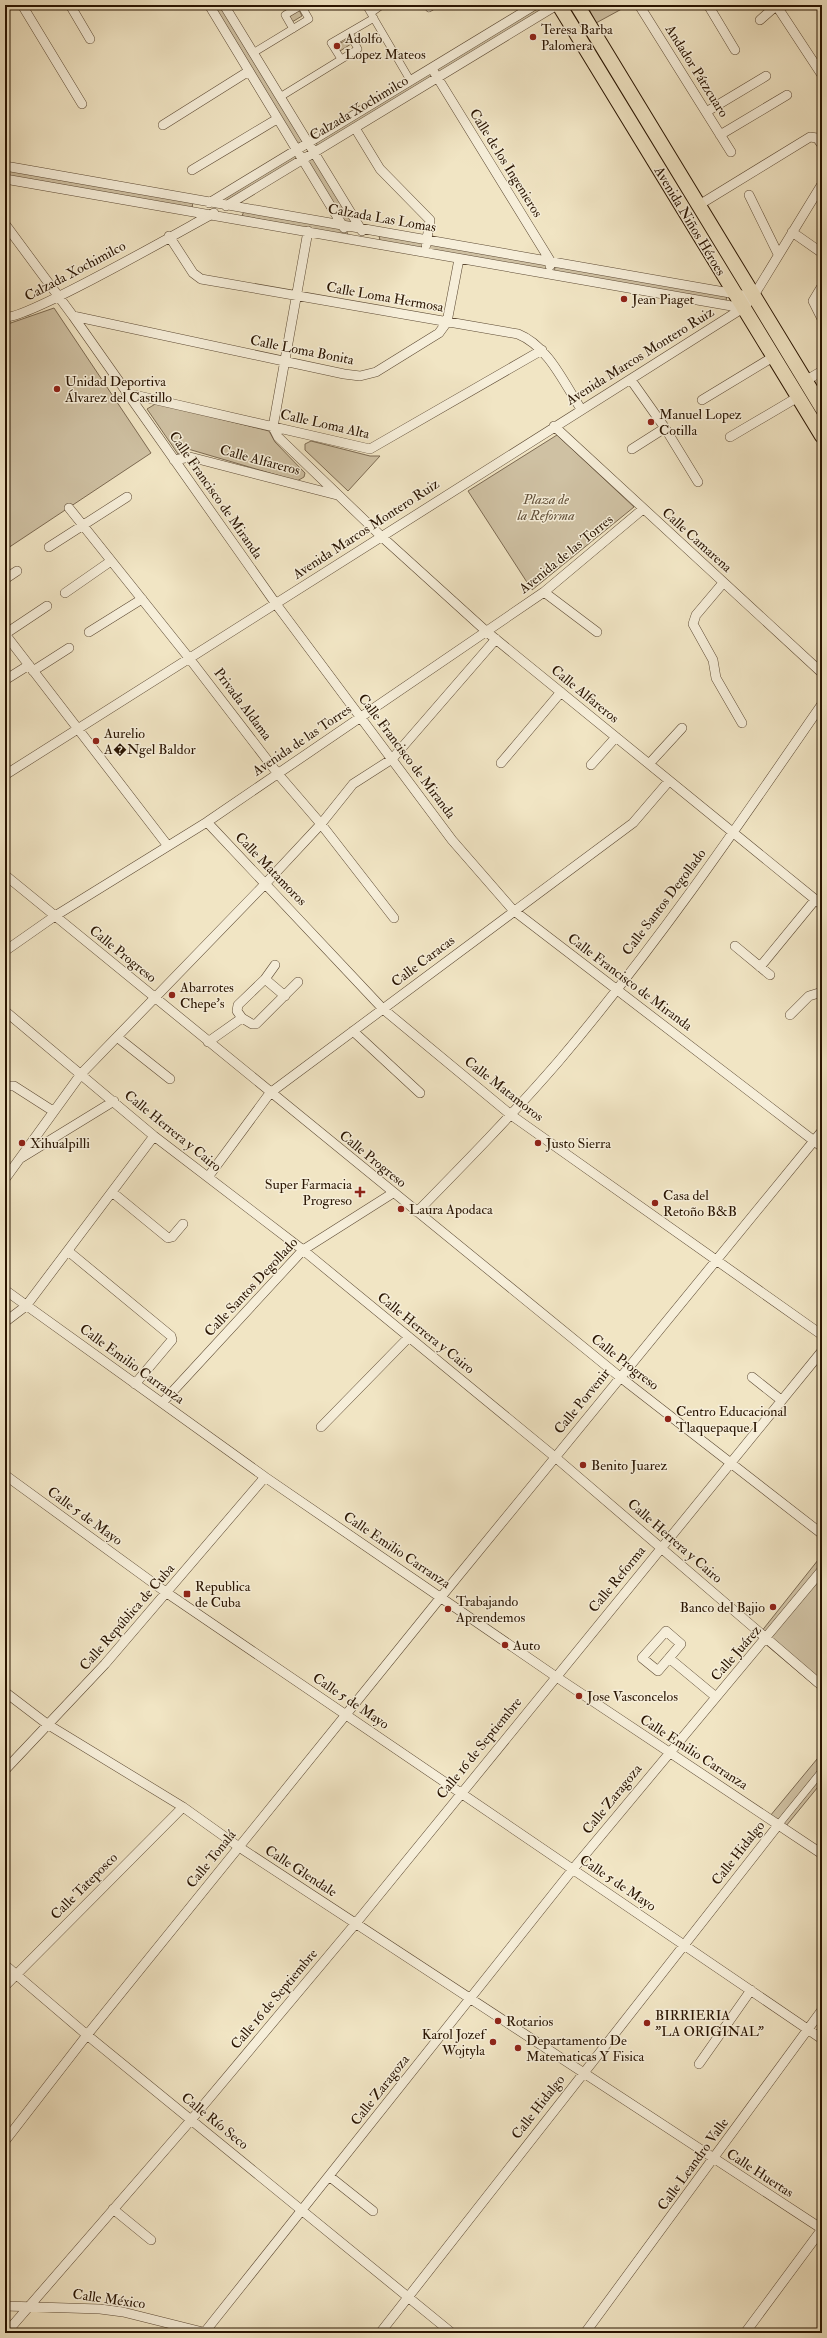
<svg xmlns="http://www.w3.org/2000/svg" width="827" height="2338" font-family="'IM FELL Double Pica',serif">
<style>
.green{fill:#cfc1a3;stroke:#7c6a52}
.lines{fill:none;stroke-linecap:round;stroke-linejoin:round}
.pedestrian-casing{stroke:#5b4832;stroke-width:8}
.minor-casing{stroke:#5b4832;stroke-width:10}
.primary-casing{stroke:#291401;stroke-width:16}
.pedestrian{stroke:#f6eed9;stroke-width:7}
.minor{stroke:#f6eed9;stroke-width:9}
.primary{stroke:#f1e5c4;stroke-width:14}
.poi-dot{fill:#8f2418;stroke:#f6eed9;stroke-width:1.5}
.labels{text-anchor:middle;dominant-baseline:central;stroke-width:3;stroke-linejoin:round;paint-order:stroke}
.poi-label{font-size:14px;fill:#291401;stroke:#f6eed9;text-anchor:start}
.street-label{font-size:14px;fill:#291401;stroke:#f6eed9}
.park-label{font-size:14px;font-style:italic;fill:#63513a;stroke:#f6eed9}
</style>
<rect width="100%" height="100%" fill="#f1e5c4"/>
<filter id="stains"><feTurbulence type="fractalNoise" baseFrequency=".005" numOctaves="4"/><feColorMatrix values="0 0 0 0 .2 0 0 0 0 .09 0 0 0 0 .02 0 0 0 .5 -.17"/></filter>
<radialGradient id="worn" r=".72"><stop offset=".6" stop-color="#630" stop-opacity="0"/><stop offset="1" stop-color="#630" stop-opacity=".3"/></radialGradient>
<path class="green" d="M211 5H221L304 140 297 145Z
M541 5H557L319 150 316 142Z
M587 5H629L596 23Z
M299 10 302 16 292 22 288 17Z
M348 39 351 44 340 51 337 45Z
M295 153 298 158 228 205 221 200Z
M315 155 355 224 345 222 305 158Z
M5 170 193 202 192 208 5 176Z
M244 211 343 225 349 236 242 216Z
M379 235 427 240 425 252 380 241Z
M429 243 551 262 550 272 428 253Z
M555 266 727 292 726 302 554 276Z
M54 308 151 453 5 550V325Z
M157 403 269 431 275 442 305 473 304 477 297 481 188 449 178 454 147 409Z
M557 435 634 507 532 590 468 491Z
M311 441 370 456H380L348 491 305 450V444Z
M822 1555V1692L757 1637Z
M822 1753V1782L786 1826 770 1816Z"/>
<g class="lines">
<g class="pedestrian-casing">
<path id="pedestrian" d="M366 5 410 80
M427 5 429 8 434 5
M371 13 382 5
M293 29 285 15 302 5
M253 53 309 19 301 5
M341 59 331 43 374 18
M280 97 358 49 349 33
M779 1824 822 1771"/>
</g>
<g class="minor-casing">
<path id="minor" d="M22 5 82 104
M70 5 90 39
M209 5 344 228
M224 5 362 231
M639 5 731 152
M708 5 735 50
M776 5 822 75
M760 20 777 5
M434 72 551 262 550 266
M706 112 766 76
M163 125 249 71
M355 128 380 169 430 220 426 245
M720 135 787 95
M5 166 753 297
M192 170 277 119
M5 179 743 308
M749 195 778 254
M209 203 535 5
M699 205 810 137 817 138 822 145
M226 206 557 5
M5 224 73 316 276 604 452 840 513 910 822 1147
M308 231 273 427 278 437 381 536 487 632 822 905
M792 232 822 253
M169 236 193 273 201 279 518 334C548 346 564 383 581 409
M822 286 813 301 822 319
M73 316 344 374 360 376 376 372 439 333 447 322 459 259
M5 317C24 321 186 228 214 213
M631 380 665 428 698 482
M805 381 822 371
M126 393 370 449 542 350
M702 400 773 357
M554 426 822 673
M730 437 798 397
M632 449 665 428
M174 460 190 457 337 495
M69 508 189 658 278 774 321 824 394 918
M49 547 127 497
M5 579 17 571
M723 583 696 615 693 624 713 660 716 678 742 723
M544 592 597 632
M65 593 111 561
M89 632 142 599
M5 634 168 846
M5 634 47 606
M33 671 69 648
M5 680 29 665
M501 763 561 692
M649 764 682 728
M591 765 616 737
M5 775 743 308 753 297 822 184
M207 822 383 1009 511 1115 822 1335
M5 875 620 1377 822 1534
M735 946 770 975
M5 951 55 916 207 822 544 592 643 509
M275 965 265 979 238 1005 237 1011 242 1018 252 1024H256L298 982
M760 967 815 900
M265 979 285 996
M5 1011 154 1136 303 1250 555 1457 822 1686
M790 1015 809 996 822 992
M353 1031 420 1093
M117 1037 170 1079
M208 1042 242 1018
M5 1086H14L53 1111
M21 1158 114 1101
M208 1177 270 1093 633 823 669 781
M5 1179 81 1074 266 883 321 824 353 784 392 759 496 639
M112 1192 168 1238 172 1237 183 1224
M417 1212C465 1163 513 1114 558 1062 654 949 738 826 822 704
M68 1251 171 1336 172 1340 135 1384
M5 1290 265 1477 555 1676 822 1854
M5 1322 26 1306 154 1136
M752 1377 781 1400
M162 1403 303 1250 393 1193
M321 1427 409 1337
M5 1475 167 1593 822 2039
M666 1631 681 1644 658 1671 642 1658Z
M669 1658 716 1697
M5 1692 47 1724 183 1807 239 1847 822 2229
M5 1770 105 1664 265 1477
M5 1965 87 2035 452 2333
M5 1986 183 1807
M699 2064 751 1990
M5 2141 87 2035 441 1597 822 1131
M329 2176 373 2211
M113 2209 151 2240
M5 2306 100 2309 123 2312 207 2333
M6 2333 191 2120 356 1923 822 1351
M204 2333 573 1869 822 1570
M380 2333 779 1824
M585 2333 822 2010
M745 2333 822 2229"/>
</g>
<g class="primary-casing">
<path id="primary" d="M559 5 822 436
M577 5 822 408"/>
</g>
<use href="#pedestrian" class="pedestrian"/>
<use href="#minor" class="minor"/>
<use href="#primary" class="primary"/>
</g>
<g class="poi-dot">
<circle cx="533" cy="37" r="4"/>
<circle cx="337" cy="46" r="4"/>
<circle cx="624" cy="299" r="4"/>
<circle cx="57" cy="389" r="4"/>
<circle cx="651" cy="422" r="4"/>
<circle cx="96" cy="741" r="4"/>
<circle cx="172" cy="995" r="4"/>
<circle cx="22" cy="1143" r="4"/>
<circle cx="538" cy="1143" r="4"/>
<path d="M358 1186h4v4h4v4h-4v4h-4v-4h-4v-4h4z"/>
<circle cx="655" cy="1203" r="4"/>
<circle cx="401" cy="1209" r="4"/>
<circle cx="668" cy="1419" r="4"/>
<circle cx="583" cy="1465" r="4"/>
<rect x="183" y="1590" width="8" height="8" rx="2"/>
<circle cx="773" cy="1607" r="4"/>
<circle cx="448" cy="1609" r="4"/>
<circle cx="505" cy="1645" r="4"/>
<circle cx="579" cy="1696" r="4"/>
<circle cx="498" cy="2021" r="4"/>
<circle cx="647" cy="2023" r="4"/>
<circle cx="493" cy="2042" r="4"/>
<circle cx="518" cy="2048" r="4"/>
</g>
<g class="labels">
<g class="poi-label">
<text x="541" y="29">Teresa Barba<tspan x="541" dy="16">Palomera</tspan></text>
<text x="345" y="38">Adolfo<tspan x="345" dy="16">Lopez Mateos</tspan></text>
<text x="632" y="299">Jean Piaget</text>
<text x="65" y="381">Unidad Deportiva<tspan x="65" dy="16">Álvarez del Castillo</tspan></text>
<text x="659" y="414">Manuel Lopez<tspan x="659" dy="16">Cotilla</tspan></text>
<text x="104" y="733">Aurelio<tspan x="104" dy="16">A�Ngel Baldor</tspan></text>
<text x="180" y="987">Abarrotes<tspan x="180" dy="16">Chepe's</tspan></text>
<text x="30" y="1143">Xihualpilli</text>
<text x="546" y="1143">Justo Sierra</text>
<text x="352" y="1184" text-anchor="end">Super Farmacia<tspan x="352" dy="16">Progreso</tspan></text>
<text x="663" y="1195">Casa del<tspan x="663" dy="16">Retoño B&amp;B</tspan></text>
<text x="409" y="1209">Laura Apodaca</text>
<text x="676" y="1411">Centro Educacional<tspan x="676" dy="16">Tlaquepaque I</tspan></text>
<text x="591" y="1465">Benito Juarez</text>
<text x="195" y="1586">Republica<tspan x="195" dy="16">de Cuba</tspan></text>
<text x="456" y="1601">Trabajando<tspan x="456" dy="16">Aprendemos</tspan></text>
<text x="765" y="1607" text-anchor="end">Banco del Bajio</text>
<text x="513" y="1645">Auto</text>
<text x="587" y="1696">Jose Vasconcelos</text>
<text x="655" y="2015">BIRRIERIA<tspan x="655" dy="16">"LA ORIGINAL"</tspan></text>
<text x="506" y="2021">Rotarios</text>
<text x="485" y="2034" text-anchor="end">Karol Jozef<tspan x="485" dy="16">Wojtyla</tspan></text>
<text x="526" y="2040">Departamento De<tspan x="526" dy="16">Matematicas Y Fisica</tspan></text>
</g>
<g class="street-label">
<text transform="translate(697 71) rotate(58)">Andador Pátzcuaro</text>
<text transform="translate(359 108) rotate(-31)">Calzada Xochimilco</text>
<text transform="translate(506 163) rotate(58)">Calle de los Ingenieros</text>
<text transform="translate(382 218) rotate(10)">Calzada Las Lomas</text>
<text transform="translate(690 221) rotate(59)">Avenida Niños Héroes</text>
<text transform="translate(75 271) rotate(-28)">Calzada Xochimilco</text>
<text transform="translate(385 297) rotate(10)">Calle Loma Hermosa</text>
<text transform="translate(302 350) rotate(11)">Calle Loma Bonita</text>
<text transform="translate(640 356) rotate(-32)">Avenida Marcos Montero Ruiz</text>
<text transform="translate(325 424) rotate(13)">Calle Loma Alta</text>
<text transform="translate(260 460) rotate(15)">Calle Alfareros</text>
<text transform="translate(216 495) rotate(55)">Calle Francisco de Miranda</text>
<text transform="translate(366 529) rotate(-33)">Avenida Marcos Montero Ruiz</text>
<text transform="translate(697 540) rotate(42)">Calle Camarena</text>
<text transform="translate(566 554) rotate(-39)">Avenida de las Torres</text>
<text transform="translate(585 694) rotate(39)">Calle Alfareros</text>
<text transform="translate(243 704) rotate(53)">Privada Aldama</text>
<text transform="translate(302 740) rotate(-34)">Avenida de las Torres</text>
<text transform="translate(407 756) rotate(53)">Calle Francisco de Miranda</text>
<text transform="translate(271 869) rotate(46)">Calle Matamoros</text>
<text transform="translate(664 902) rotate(-53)">Calle Santos Degollado</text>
<text transform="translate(123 954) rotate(39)">Calle Progreso</text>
<text transform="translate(423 961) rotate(-37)">Calle Caracas</text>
<text transform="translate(630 982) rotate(37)">Calle Francisco de Miranda</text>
<text transform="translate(504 1089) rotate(38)">Calle Matamoros</text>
<text transform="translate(173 1131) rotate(39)">Calle Herrera y Cairo</text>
<text transform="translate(373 1159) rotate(39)">Calle Progreso</text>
<text transform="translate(251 1287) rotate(-47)">Calle Santos Degollado</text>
<text transform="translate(426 1333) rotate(39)">Calle Herrera y Cairo</text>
<text transform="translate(625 1362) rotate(38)">Calle Progreso</text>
<text transform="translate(132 1364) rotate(36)">Calle Emilio Carranza</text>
<text transform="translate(582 1401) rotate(-51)">Calle Porvenir</text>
<text transform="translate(85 1516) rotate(36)">Calle 5 de Mayo</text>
<text transform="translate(675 1541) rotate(41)">Calle Herrera y Cairo</text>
<text transform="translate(397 1550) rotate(34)">Calle Emilio Carranza</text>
<text transform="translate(617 1579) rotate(-51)">Calle Reforma</text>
<text transform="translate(127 1617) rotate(-49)">Calle República de Cuba</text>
<text transform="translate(736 1653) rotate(-49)">Calle Juárez</text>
<text transform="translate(351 1701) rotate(34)">Calle 5 de Mayo</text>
<text transform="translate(479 1748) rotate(-51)">Calle 16 de Septiembre</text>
<text transform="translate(694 1752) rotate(33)">Calle Emilio Carranza</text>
<text transform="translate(612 1799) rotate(-51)">Calle Zaragoza</text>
<text transform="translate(738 1853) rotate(-52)">Calle Hidalgo</text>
<text transform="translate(211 1859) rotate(-51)">Calle Tonalá</text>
<text transform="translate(301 1871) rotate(33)">Calle Glendale</text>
<text transform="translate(618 1883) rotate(34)">Calle 5 de Mayo</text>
<text transform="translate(84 1886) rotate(-45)">Calle Tateposco</text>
<text transform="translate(274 1999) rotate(-50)">Calle 16 de Septiembre</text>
<text transform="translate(380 2090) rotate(-52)">Calle Zaragoza</text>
<text transform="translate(538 2107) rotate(-52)">Calle Hidalgo</text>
<text transform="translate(215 2121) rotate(39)">Calle Río Seco</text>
<text transform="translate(693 2164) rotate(-54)">Calle Leandro Valle</text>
<text transform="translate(760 2173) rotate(33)">Calle Huertas</text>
<text transform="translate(109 2299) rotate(8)">Calle México</text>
</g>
<g class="park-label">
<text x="546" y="499">Plaza de<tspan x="546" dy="16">la Reforma</tspan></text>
</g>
</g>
<rect width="827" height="2338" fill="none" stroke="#f1e5c4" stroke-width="20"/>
<rect x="6" y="6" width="815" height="2326" fill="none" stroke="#291401" stroke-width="2"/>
<rect x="10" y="10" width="807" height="2318" fill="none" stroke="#291401"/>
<rect width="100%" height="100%" filter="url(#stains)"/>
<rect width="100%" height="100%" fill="url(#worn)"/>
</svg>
